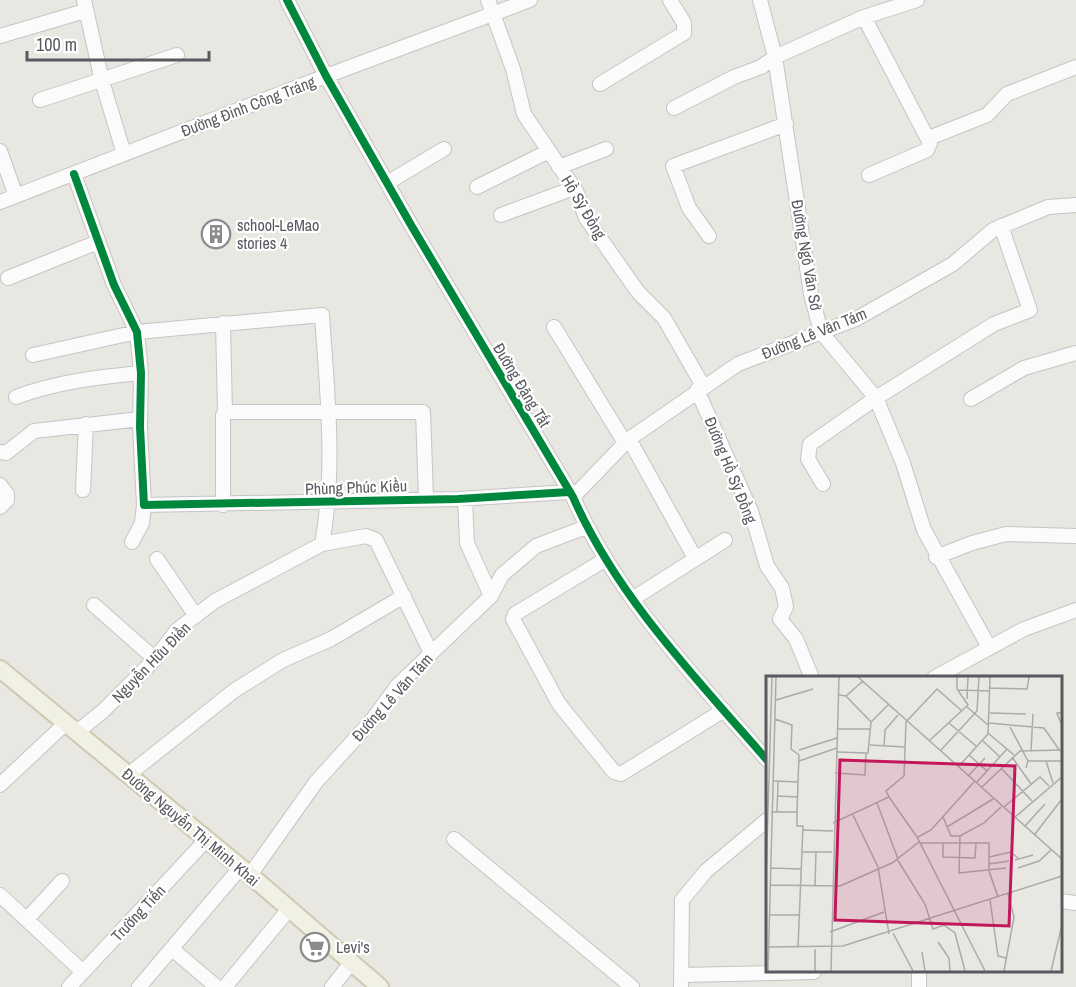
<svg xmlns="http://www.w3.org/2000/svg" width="1076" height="987" font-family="'Archivo Narrow',sans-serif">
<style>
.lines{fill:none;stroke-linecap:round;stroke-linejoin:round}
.minor-casing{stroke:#c4c5c4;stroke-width:16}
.major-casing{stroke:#cecab2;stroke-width:20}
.minor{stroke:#fcfbfb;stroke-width:14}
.major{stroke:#f0f0e5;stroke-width:16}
.cycleway-casing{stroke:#fff;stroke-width:11}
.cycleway{stroke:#00873e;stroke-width:8}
.labels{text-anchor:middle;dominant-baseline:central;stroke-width:4.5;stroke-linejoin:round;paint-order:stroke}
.street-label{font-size:16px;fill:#585a5f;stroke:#fff}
.poi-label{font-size:16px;fill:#585a5f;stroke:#fff;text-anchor:start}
.inset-road{fill:none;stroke:#aaabaa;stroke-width:1.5}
.view{fill:#c2185b;fill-opacity:0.15;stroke:#c2185b;stroke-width:3}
.inset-edge{fill:none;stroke:#585a5f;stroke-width:3}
</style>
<rect width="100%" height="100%" fill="#e8e7e2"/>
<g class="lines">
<g class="minor-casing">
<path id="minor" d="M84 0 102 81 124 154
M287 0 326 76 411 225 573 497C617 597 696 678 767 760
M488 0 513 69 524 114 576 191 586 218 638 292 664 318 703 386
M760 0 775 57 811 294 821 332 876 398 903 463 924 530 989 647
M864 17 930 143 927 150 869 175
M0 36 85 11
M600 84 684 33V23L670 0
M40 100 177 55
M674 108 734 77 761 67 775 57 864 17 917 0
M929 138 987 115 1007 94 1076 67
M0 151 16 196
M559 167 606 149
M74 174 114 285 137 332 141 373 140 427 144 505 142 523 132 542
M387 183 444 149
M477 187 549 151
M0 202 326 76 530 0
M501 215 574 188
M709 236 689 208 673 166 786 124
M8 278 98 242
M223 323 225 413
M554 327 625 443
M33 355 137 332 322 315C327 391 336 468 322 544
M697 390 751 511 767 566 782 588 786 607 780 619 796 639 812 678
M16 397C56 382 98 377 141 373
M971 399 1024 368 1076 353
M629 439 695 558
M0 452 6 453 34 431 140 419
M823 484 808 459 810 444 876 398 994 324 1030 310 1001 226
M0 485 7 494V500L0 507
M83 490 86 424
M573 497 629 439 738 364 856 319 953 264 993 230 1048 207 1076 205
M465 499 467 543 491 596
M144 505 458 499 569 492
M223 505V415L226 412H423L426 498
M936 557 972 543 1006 534 1076 536
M157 559 196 616
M606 559 515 614 513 619 559 704 614 772 621 774 724 710
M634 598 725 540
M94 605 155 659
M934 678 1024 629 1076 610
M77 732 103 711 155 659 177 630 215 601 322 544 366 536 376 540 431 653
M128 775 235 690 283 660 331 639 404 596
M0 785 66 723
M454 839 632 987
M250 875 316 782 373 719 398 685 491 596 502 575 536 546 586 527
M0 895 83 972
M1060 901 1076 903
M28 918 62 881
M172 949 217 987
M681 975 814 972
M69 987 207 839
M139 987 241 867
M225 987 289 909
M332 987 351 963
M681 987 682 900 706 871 767 820
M919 987V970"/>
</g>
<g class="major-casing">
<path id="major" d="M0 669 250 875 380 987"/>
</g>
<use href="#minor" class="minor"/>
<use href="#major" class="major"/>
<g class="cycleway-casing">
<path id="cycleway" d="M287 0 326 76 411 225 573 497C617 597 696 678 767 760
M74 174 114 285 137 332 141 373 140 427 144 505 458 499 569 492"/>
</g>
<use href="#cycleway" class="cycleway"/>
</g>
<defs>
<g id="building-ring" transform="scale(1.5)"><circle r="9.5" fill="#fff" stroke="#8a8b8d" stroke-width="1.5"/><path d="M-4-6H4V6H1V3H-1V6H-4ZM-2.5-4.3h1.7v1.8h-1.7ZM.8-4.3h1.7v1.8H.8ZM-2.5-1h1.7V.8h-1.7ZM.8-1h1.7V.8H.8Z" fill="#8a8b8d"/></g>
<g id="supermarket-ring" transform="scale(1.5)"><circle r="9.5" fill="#fff" stroke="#8a8b8d" stroke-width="1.5"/><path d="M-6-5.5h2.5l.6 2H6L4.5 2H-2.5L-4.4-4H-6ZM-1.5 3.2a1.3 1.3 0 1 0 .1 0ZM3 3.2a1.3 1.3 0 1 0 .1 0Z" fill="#8a8b8d"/></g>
</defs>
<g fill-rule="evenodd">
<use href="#building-ring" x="216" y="234"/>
<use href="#supermarket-ring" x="315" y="947"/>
</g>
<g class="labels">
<g class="street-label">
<text transform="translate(248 106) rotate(-21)">Đường Đinh Công Tráng</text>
<text transform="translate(584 207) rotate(59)">Hồ Sỹ Đồng</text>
<text transform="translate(807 255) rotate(80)">Đường Ngô Văn Sở</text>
<text transform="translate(814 333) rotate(-22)">Đường Lê Văn Tám</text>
<text transform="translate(522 385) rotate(59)">Đường Đặng Tất</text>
<text transform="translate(731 470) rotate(68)">Đường Hồ Sỹ Đồng</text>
<text transform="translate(356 487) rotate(-2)">Phùng Phúc Kiều</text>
<text transform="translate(151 662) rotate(-46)">Nguyễn Hữu Điền</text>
<text transform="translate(392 697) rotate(-48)">Đường Lê Văn Tám</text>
<text transform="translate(191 827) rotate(40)">Đường Nguyễn Thị Minh Khai</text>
<text transform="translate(138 913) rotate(-47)">Trường Tiến</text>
</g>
<g class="poi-label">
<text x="237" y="225">school-LeMao<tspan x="237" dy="18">stories 4</tspan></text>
<text x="336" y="947">Levi's</text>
</g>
</g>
<g transform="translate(766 676)">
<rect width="296" height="296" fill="#e8e7e2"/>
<path class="inset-road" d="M92 1 296 183M224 12 261 13 263 1M192 14 223 15M73 19 80 20 97 5M80 20 105 46M201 23 202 1M10 24 47 13M201 31 222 49M224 37 260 38M296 37H291L296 50M183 47 210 70M223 47 278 52 294 75M244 51 262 85 260 92M72 53H104M222 57 248 79M216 64 234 81M163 65 202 29 191 13V1M104 69 139 71M118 70 119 54 132 39M33 74 71 62M175 74 211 35 213 1M265 75 267 38M70 76 102 77 105 46 122 29M203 79 221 95M246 81 265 108M33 85 71 72M262 85H296M280 85 287 107M193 90 222 58 224 1M235 92 266 125M69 97 99 99 100 77M203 99 219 82M8 105 32 106 33 79 25 73 26 49 9 43M210 107 241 73M216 111 254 75 296 74M12 120 31 121M123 121 151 161 219 295M111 127 132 183M238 131 274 101 283 110M5 136H31L32 106M11 136 12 106M31 136V150H37L32 272M87 139 112 191 123 258M177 141 185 160H194L218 147 235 131M249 141 296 101M67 147 123 121 120 115 138 100 140 46 171 13 196 35M259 150 279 128M181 151 227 123M36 154 67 155M269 158 296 123M194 160 193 197 240 192M152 161 165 154 208 106M154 167H223V195L232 221M177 167V181L209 182 210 167M36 176H66M223 181 245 176 253 183M131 183 159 228 167 253 178 249 189 257 199 295M249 184 267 179M223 188 243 185M5 192 35 193M252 192 273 185 285 174M0 202 6 1M4 209 74 210 126 187 153 166M49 210 50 176M224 224 232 280 240 282M4 239H33M64 256 118 236M127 257 147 295M172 266 183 282 184 295M3 271 77 270 296 200M156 276 159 295M2 295 10 1M49 295V273M65 295 73 1M238 295 248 241 242 218M285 295 296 249"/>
<path class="view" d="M74 84 249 90 243 250 69 244Z"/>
<rect width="296" height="296" class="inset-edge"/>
</g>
<path d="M27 51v9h182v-9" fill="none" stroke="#585a5f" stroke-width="3"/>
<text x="36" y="51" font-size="18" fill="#585a5f" stroke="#ffffff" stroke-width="4.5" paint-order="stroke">100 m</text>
</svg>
